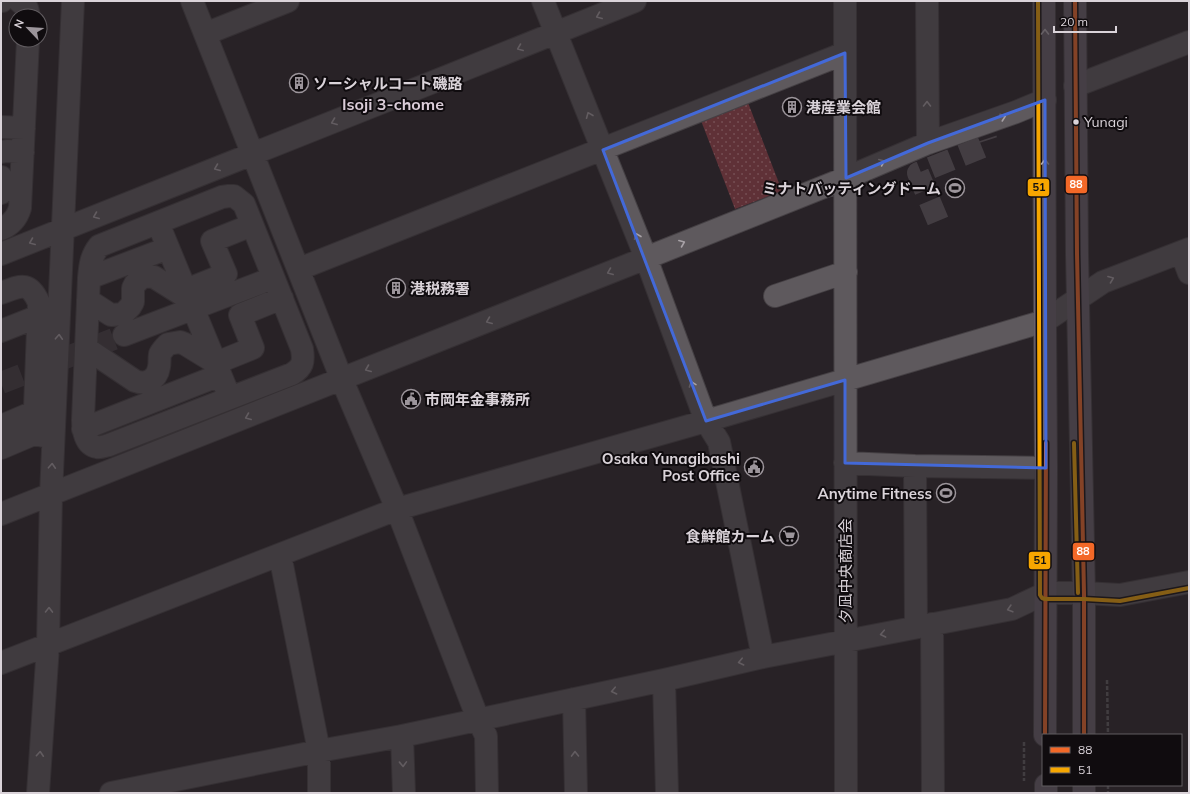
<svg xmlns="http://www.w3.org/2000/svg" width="1190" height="794" font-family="Mulish,'Noto Sans JP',sans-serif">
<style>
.park{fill:url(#park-dots)}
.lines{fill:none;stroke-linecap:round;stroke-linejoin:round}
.minor-tunnel{stroke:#433d42;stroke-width:22;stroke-dasharray:22 11;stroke-linecap:butt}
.minor-casing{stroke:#454044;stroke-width:24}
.highway-casing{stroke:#454044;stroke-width:24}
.path{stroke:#615e61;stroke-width:2.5;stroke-dasharray:4 2;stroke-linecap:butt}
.minor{stroke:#5e595d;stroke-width:22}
.highway{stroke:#69606b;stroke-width:22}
.bus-1-casing{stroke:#100c0f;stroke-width:7}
.bus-2-casing{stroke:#100c0f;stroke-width:7}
.bus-1{stroke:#f36827;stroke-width:4}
.bus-2{stroke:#f7a600;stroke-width:4}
.oneway{stroke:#a8a2a7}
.oneway2{stroke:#b2abb2}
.marked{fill:none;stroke:#4369d8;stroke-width:3;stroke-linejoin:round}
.bus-dot{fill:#dad3d9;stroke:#100c0f;stroke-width:1.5}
.labels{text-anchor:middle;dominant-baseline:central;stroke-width:4;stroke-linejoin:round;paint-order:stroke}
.bus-label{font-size:14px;fill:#dad3d9;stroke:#100c0f;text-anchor:start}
.poi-label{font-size:15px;font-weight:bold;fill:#dad3d9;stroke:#100c0f;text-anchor:start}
.street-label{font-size:15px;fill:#dad3d9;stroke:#100c0f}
.neighbourhood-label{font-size:16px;font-weight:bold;fill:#daccd8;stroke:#100c0f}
.line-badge{stroke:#100c0f;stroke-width:1.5}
.badge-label{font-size:11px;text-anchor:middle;font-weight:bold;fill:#fff}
.pale-badge-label{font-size:11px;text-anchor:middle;font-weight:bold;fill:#111}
</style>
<defs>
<pattern id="park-dots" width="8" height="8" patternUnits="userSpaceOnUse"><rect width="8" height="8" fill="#5f3137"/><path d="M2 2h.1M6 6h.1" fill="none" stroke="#754e53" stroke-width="1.8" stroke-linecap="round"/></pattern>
</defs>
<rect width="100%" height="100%" fill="#282227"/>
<path class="park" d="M747 100 782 191 735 209 700 118Z"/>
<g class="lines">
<path class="minor-tunnel" d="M938 221 918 173 988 145 986 139
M1 383 124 335"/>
<g class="minor-casing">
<path id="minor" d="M1 1H2
M19 1 27 8 29 16
M192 1 342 380 397 509 478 719 486 736 487 793
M543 1 646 258 706 421 719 442 763 657
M845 1 846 793
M927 1 928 143
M205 34 288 1
M1075 86 1189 42
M1 127 24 128
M1 152 7 151 23 152
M1 177C4 182 4 189 1 193
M229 196H234L244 204 302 349C304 362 303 367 292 374L109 445C105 446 101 448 97 447 85 445 83 430 83 420L89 278C90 266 91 256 99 246L222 197Z
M158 223 230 398
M1 229C11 225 17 218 20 208L28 40
M1181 252 1189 273
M1 254C213 170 424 86 635 1
M299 269 845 53
M89 278 168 248
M186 290 226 274 212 241 252 225
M1 293C20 286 29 280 39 303L34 434
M775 296 846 272
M88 300 111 315 123 314 130 307 133 302V288L135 284 143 276 154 277 189 299
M1 331 39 316
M124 335 273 278
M86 348 135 381C146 385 157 380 159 367 160 363 159 359 160 354 162 350 165 347 168 344L180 342 185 344 216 363 253 348 240 315 282 298
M1 426 34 412
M83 429 220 375
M1 448 34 434 49 437
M845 463 915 466 1046 468
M915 466 916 627
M1 514 646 258 846 178 928 143 1016 112 1045 100
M280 555 319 751V793
M932 624 933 793
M1 663 397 509 706 421 1045 321 1103 282 1189 249
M664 680 667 793
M574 699 576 793
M402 736 404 793
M38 793 48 646 51 495 73 1
M111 793 319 751 402 736 664 680 763 657 1012 609 1046 593H1084L1120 595 1189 582"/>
</g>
<g class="highway-casing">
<path id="highway" d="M1044 1 1045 321 1046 468 1045 735
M1075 1 1077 254 1084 593V735
M1046 785V793
M1084 785V793"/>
</g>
<path class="path" d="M1107 680 1108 735
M1024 742V781
M1108 785V793"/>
<use href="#minor" class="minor"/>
<use href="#highway" class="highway"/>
<g class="bus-1-casing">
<path id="bus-1" d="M1075 1 1077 254 1084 593V735
M1045 735 1046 443"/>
</g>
<g class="bus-2-casing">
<path id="bus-2" d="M1038 1 1040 595 1042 598 1045 599H1084L1120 601 1189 588
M1074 443 1078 593"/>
</g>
<use href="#bus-1" class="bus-1"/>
<use href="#bus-2" class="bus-2"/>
</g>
<defs><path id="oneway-chevron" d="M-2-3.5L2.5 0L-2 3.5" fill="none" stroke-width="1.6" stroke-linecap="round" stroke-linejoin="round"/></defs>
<g class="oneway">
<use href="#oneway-chevron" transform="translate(599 16) rotate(158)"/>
<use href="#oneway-chevron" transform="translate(520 48) rotate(158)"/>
<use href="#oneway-chevron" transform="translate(927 104) rotate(-90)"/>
<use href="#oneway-chevron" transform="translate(589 115) rotate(-112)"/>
<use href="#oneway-chevron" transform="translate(1003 117) rotate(-19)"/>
<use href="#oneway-chevron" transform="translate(334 122) rotate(159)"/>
<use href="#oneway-chevron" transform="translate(882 162) rotate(-23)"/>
<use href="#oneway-chevron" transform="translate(217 168) rotate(158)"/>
<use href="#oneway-chevron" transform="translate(96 216) rotate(158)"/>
<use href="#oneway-chevron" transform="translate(637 236) rotate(-112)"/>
<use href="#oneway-chevron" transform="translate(32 242) rotate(158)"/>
<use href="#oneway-chevron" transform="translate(682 243) rotate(-22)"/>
<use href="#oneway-chevron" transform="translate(610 272) rotate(158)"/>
<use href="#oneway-chevron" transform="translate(1111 279) rotate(-21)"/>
<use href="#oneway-chevron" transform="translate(489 321) rotate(158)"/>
<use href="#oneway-chevron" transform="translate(59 337) rotate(-87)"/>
<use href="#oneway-chevron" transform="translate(368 369) rotate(158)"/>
<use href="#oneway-chevron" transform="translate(692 384) rotate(-110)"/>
<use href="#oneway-chevron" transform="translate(248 417) rotate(158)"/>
<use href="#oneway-chevron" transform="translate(52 466) rotate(-87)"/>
<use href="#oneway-chevron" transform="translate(1010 609) rotate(164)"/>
<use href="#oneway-chevron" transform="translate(49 610) rotate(-89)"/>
<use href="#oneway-chevron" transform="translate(883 634) rotate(169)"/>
<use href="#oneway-chevron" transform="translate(741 662) rotate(167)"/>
<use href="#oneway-chevron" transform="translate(614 691) rotate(168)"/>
<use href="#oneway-chevron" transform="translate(40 754) rotate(-86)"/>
<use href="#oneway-chevron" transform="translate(575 754) rotate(-91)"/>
<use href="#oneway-chevron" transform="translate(403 764) rotate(88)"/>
</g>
<g class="oneway2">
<use href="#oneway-chevron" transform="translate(1045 32) rotate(-90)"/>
<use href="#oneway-chevron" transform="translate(1045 162) rotate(-90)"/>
</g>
<path d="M0 0H1190V794H0ZM845 53 846 178 928 143 1045 100 1046 468 845 463V380L706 421 603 150Z" fill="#282227" fill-opacity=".55" fill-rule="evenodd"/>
<path class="marked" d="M845 53 846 178 928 143 1045 100 1046 468 845 463V380L706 421 603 150Z"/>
<defs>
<g id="building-ring" transform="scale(1)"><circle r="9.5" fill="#100c0f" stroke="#9c959b" stroke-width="1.5"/><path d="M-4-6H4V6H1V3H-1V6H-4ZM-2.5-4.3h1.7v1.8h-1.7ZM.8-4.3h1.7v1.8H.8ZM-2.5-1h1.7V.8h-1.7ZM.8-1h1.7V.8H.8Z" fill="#9c959b"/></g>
<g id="stadium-ring" transform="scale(1)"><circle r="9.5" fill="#100c0f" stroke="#9c959b" stroke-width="1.5"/><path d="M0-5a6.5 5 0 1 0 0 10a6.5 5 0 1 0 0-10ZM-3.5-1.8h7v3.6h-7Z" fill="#9c959b"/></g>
<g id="civic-ring" transform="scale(1)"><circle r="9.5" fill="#100c0f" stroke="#9c959b" stroke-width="1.5"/><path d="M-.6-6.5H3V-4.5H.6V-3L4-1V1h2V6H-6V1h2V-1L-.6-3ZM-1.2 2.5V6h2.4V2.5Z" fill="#9c959b"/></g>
<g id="supermarket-ring" transform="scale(1)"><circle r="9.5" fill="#100c0f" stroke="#9c959b" stroke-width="1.5"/><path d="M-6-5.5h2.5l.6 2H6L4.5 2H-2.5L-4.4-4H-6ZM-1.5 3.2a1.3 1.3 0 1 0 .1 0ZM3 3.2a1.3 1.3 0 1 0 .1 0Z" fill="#9c959b"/></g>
</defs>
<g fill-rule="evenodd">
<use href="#building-ring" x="299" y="83"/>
<use href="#building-ring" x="792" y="107"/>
<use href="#stadium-ring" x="955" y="188"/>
<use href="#building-ring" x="396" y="288"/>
<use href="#civic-ring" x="411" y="399"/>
<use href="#civic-ring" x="754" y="467"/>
<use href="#stadium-ring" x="946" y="493"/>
<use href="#supermarket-ring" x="789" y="536"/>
</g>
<circle class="bus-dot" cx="1076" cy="122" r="3.5"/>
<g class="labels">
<g class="bus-label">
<text x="1084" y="122">Yunagi</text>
</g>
<g class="poi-label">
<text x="313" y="83">ソーシャルコート磯路</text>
<text x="806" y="107">港産業会館</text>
<text x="941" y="188" text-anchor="end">ミナトバッティングドーム</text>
<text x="410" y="288">港税務署</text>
<text x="425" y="399">市岡年金事務所</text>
<text x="740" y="458" text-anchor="end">Osaka Yunagibashi<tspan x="740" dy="17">Post Office</tspan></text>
<text x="932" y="493" text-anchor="end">Anytime Fitness</text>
<text x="775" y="536" text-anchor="end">食鮮館カーム</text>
</g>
<g class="street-label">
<text transform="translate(845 571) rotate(-90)">夕凪中央商店会</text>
</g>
<g class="neighbourhood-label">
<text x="393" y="104">Isoji 3-chome</text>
</g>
</g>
<g class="line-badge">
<rect x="1065" y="175" width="23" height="19" rx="4" fill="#f36827"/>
<rect x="1027" y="178" width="23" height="19" rx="4" fill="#f7a600"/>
<rect x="1072" y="542" width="23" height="19" rx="4" fill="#f36827"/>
<rect x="1028" y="551" width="23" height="19" rx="4" fill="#f7a600"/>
</g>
<g class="badge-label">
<text x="1076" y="188">88</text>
<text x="1083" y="555">88</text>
</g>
<g class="pale-badge-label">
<text x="1039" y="191">51</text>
<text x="1040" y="564">51</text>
</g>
<rect width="1190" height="794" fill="none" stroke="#dad3d9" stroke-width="4"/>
<rect x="1042" y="734" width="140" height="52" fill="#100c0f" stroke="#615c60"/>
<rect x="1050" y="747" width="20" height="6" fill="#f36827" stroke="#615c60"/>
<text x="1078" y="754" font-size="12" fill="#dad3d9">88</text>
<rect x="1050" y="767" width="20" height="6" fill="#f7a600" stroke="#615c60"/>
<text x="1078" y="774" font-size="12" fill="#dad3d9">51</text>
<g transform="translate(28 28) rotate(295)"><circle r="19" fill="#100c0f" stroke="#615c60"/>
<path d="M0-3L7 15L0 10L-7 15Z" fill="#9c959b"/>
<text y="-6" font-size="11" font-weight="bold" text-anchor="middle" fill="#dad3d9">N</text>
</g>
<path d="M1054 26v6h62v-6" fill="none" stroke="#dad3d9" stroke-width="2"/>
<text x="1060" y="26" font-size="12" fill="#dad3d9" stroke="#100c0f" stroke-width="3" paint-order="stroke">20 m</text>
</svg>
